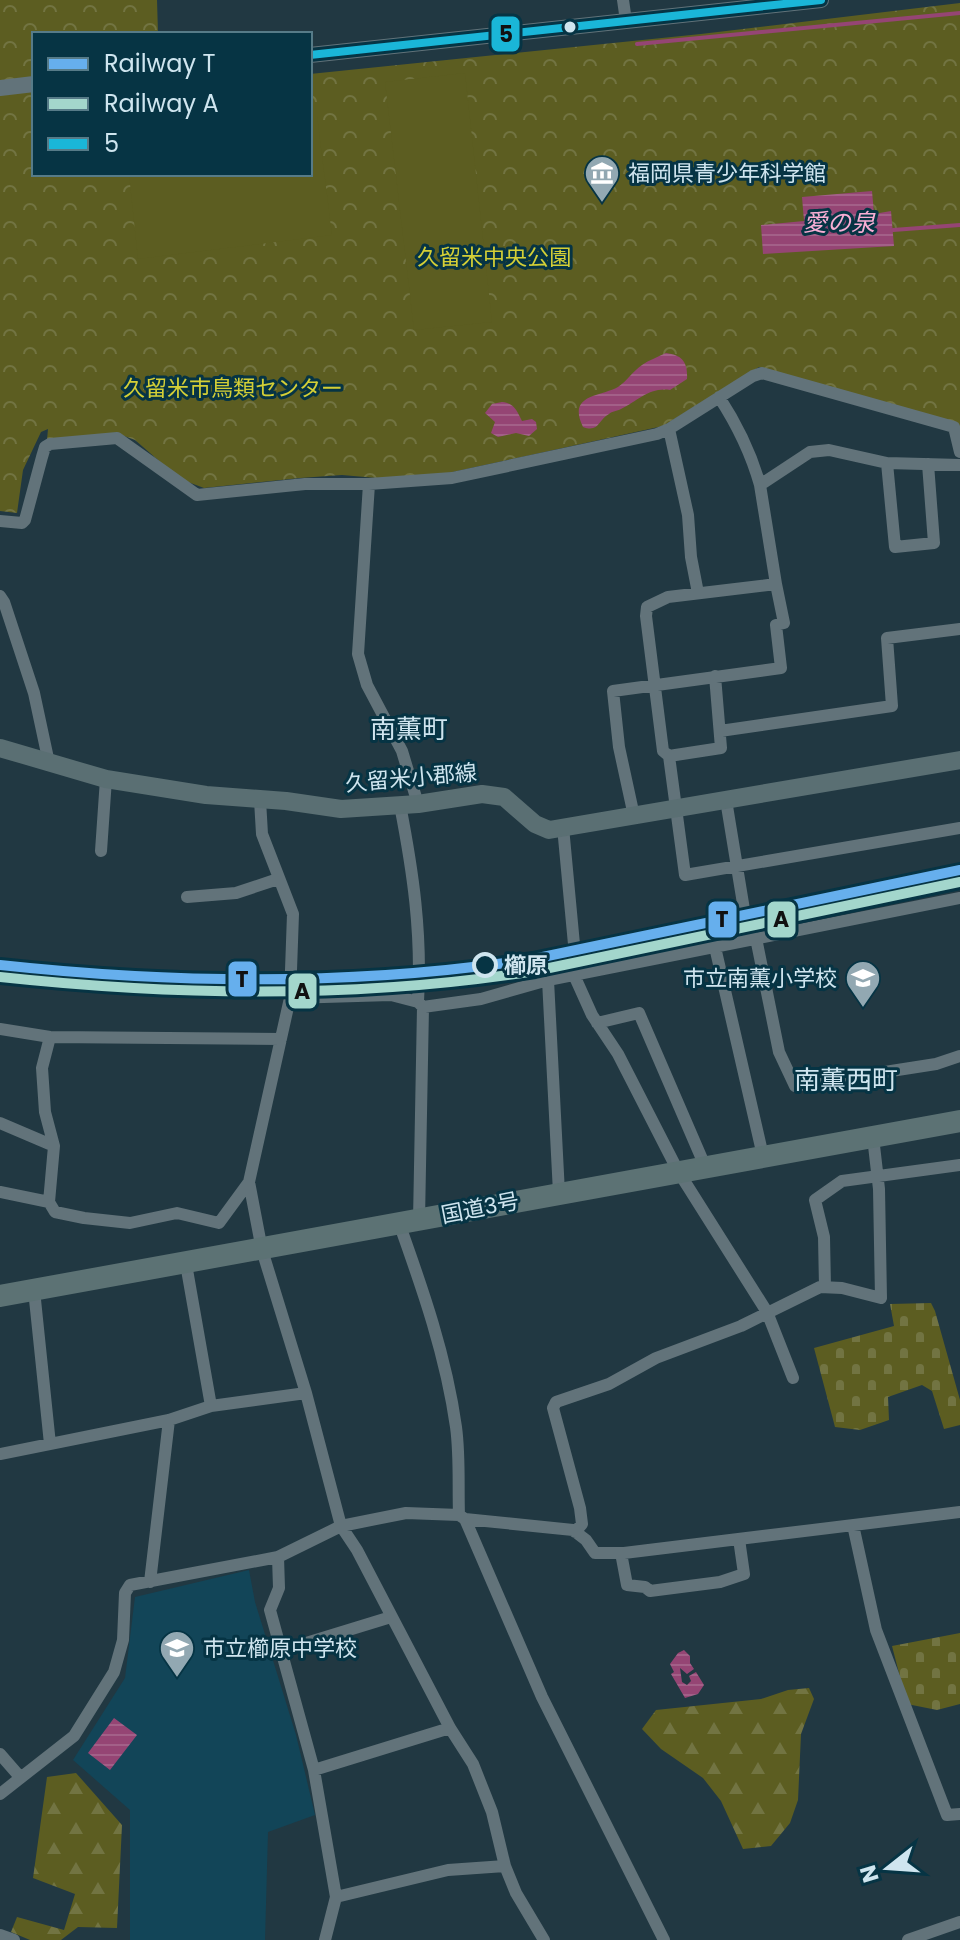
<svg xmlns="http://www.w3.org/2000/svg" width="960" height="1940" font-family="Poppins,'Noto Sans JP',sans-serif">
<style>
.built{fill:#124558}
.forest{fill:url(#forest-firs)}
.cemetery{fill:url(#cemetery-stones)}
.park{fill:url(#park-crowns)}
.pitch{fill:#5c5d21}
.water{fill:url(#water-rules)}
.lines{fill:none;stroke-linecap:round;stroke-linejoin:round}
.stream{stroke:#954574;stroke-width:4}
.street{stroke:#62737a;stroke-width:12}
.secondary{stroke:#62737a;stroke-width:16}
.primary{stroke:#5a6f73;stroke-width:18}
.highway{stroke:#5c7274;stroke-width:22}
.bus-1-casing{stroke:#063444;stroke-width:14}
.bus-1{stroke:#1ab6d8;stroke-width:8}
.rail-1-casing{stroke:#063444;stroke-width:16}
.rail-2-casing{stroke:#063444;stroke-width:16}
.rail-1{stroke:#66afed;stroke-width:10}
.rail-2{stroke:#a3d6cc;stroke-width:10}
.bus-dot{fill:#cfe5ef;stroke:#063444;stroke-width:3}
.stop-dot{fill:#063444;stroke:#cfe5ef;stroke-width:4}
.labels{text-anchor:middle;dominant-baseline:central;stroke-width:6;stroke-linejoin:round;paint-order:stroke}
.poi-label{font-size:22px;fill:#cfe5ef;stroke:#063444;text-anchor:start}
.park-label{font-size:22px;fill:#d4cf36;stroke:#063444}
.street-label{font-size:22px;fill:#cfe5ef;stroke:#063444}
.stop-label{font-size:22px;font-weight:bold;fill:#cfe5ef;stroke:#063444;text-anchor:start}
.water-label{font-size:24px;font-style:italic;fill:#f8aed4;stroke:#063444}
.quarter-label{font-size:26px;fill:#cfe5ef;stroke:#063444}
.line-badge{stroke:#063444;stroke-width:3}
.pale-badge-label{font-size:22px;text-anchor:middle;font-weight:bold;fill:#111}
</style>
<defs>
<pattern id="forest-firs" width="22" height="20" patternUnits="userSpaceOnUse" patternTransform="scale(2)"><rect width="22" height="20" fill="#5c5d21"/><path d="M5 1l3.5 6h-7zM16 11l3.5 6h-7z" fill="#727442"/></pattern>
<pattern id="cemetery-stones" width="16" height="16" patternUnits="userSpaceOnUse" patternTransform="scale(2)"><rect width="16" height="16" fill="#5c5d21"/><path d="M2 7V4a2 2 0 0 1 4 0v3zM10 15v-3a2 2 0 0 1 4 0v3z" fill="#727442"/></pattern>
<pattern id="park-crowns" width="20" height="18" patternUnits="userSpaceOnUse" patternTransform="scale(2)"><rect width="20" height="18" fill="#5c5d21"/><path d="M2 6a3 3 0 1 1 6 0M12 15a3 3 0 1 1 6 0" fill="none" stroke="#727442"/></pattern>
<pattern id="water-rules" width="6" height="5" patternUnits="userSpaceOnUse" patternTransform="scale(2)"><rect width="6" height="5" fill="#954574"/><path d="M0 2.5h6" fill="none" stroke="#a36088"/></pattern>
</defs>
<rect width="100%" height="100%" fill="#213842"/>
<path class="built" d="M249 1570 255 1602 296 1735 315 1815 268 1832 265 1940H130V1810L73 1760 125 1678 135 1597Z"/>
<path class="forest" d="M809 1688 814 1699 801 1734 798 1800 790 1823 771 1846 743 1849 721 1801 703 1778 661 1749 642 1729 656 1710 761 1699 788 1690Z
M76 1773 122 1825 117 1928 78 1927 61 1940H30L11 1932 17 1917 64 1930 75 1894 33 1878 47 1777Z"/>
<path class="cemetery" d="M931 1303 935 1311 960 1400V1425L944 1429 932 1391 922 1385 888 1397 889 1420 860 1430 835 1427 814 1348 894 1326 890 1304Z
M960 1633V1704L937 1710 907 1704 892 1646Z"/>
<path class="park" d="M0 0H157L158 34H34V174H310V74L701 34 960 3V435L954 427 759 367 663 426 448 473 388 479 342 475 300 478 204 488 180 479 135 440 116 433 47 440 48 429 41 432 23 470 17 513 0 511Z"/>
<path class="pitch" d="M465 73 492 322 414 330 385 82Z
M310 116H317L332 235 138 259 129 174H310Z"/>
<path class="water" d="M872 191 874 214 891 211 894 246 763 254 761 225 804 221 802 197Z
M666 353C682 355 688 362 687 379L670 390C649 387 638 401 621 409 617 411 612 411 609 414 598 420 599 433 583 427 567 394 600 397 618 387 627 381 633 371 642 365 649 360 658 357 666 353Z
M502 402C514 403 517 411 522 421L532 419 536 422 537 429 529 436 516 433 498 437 491 433 495 422 485 413 492 404Z
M684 1650 690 1656V1663L694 1669 687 1674 680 1668 682 1682 687 1685 691 1681 689 1676 696 1672 704 1685 698 1694 685 1698 671 1674 674 1672 670 1664 678 1653Z
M114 1718 137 1735 110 1770 88 1753Z"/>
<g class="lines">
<path class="stream" d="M637 44 960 13
M893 230 960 225"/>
<path class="street" d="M623 0 626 21
M719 397C738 426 751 453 760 485
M669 429 688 515 691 557 698 593
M887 463 895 547 934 543 928 464
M960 465 887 463 829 450 810 452 760 485 776 584 668 597 647 607 646 616 663 751 669 756 685 875 960 828
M369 484 358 654 367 685 402 751 418 804
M0 521 22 523 25 520 42 457 45 447 50 444 117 438 197 495 305 484H369L452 478 657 434 669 429 753 376 762 373 954 427 960 452
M0 596 4 602 34 693 49 763
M720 731 892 706 887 638 960 629
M669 756 721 748 715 676
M726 800 749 940
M400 805C413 872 422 933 418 1002L423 1007 419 1220
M634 816 619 747 613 691 781 668 776 625 784 623 776 584
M563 827 575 955 574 975 592 1015 618 1054 678 1171 767 1312 793 1378
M101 851 106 779
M187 897 236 893 278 879
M756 938 779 1052 795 1086 936 1064 960 1056
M715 947 763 1156
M548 980 559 1193
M290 998 391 995 418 1002
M423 1007 481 999 548 980 960 898
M597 1023 639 1013 705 1166
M0 1029 50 1037 281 1039
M50 1037 42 1068 45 1112 54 1146 49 1202 55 1212 84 1218 130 1223 177 1213 219 1223 249 1182 290 998 293 914 262 834 260 800
M0 1123 54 1146
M249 1182 262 1250 306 1393 341 1526 357 1550 450 1728 473 1764 492 1812 505 1866 516 1893 544 1940
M0 1192 49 1202
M399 1223C423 1290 446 1356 456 1427 460 1456 458 1486 459 1515
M186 1264 211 1406
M825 1287 824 1237 815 1200 842 1181 960 1165
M34 1290 50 1444
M0 1454 169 1420 211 1406 306 1393
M465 1519 542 1697 664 1940
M853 1525 876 1630 947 1815 960 1814
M575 1532 582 1524 580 1508 553 1408 556 1402 609 1384 656 1358 741 1326 820 1287 842 1288 881 1298 879 1189 873 1137
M621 1553 627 1585 645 1587 650 1591 720 1582 744 1574 739 1539
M278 1557 279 1588 270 1610 314 1770 336 1897 325 1940
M150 1582 169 1420
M280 1651 391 1617
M0 1754 20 1777
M314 1770 450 1728
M0 1794 74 1736 114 1672 123 1640 125 1593 130 1585 278 1557 341 1526 406 1513 459 1515 465 1519 573 1530 586 1540 595 1553H624L960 1512
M336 1897 448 1870 505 1866
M0 1935 14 1940
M908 1940 960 1922"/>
<path class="secondary" d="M310 55 821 0
M0 88 34 84"/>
<path class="primary" d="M0 748 106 779 206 795 286 801 341 809 418 804 482 794 504 797 535 824 549 830 960 760"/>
<path class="highway" d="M0 1296 960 1121"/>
<g class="bus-1-casing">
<path id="bus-1" d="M310 55 821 0"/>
</g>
<use href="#bus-1" class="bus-1"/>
<g class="rail-1-casing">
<path id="rail-1" d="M0 965C176 984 358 986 533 959L960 870"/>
</g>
<g class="rail-2-casing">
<path id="rail-2" d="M0 977C177 996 360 999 535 971L960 882"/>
</g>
<use href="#rail-1" class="rail-1"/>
<use href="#rail-2" class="rail-2"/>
</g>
<defs>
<g id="museum-pin" transform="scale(1.8)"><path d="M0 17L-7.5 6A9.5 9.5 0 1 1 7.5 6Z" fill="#92a8b2" stroke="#063444"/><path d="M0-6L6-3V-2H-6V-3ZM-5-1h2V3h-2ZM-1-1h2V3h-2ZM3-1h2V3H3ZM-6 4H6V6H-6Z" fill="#fff"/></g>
<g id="school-pin" transform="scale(1.8)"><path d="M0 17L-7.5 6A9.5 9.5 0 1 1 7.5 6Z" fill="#92a8b2" stroke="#063444"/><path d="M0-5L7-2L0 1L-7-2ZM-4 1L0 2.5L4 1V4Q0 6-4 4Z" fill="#fff"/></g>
</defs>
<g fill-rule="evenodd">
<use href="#museum-pin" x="602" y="173"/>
<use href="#school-pin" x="863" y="978"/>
<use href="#school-pin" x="177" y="1648"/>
</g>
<circle class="bus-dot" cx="570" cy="27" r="7"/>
<circle class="stop-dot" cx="485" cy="965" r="11"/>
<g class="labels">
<g class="poi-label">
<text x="628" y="173">福岡県青少年科学館</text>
<text x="837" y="978" text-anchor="end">市立南薫小学校</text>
<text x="203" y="1648">市立櫛原中学校</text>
</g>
<g class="park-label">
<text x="494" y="257">久留米中央公園</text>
<text x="233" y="388">久留米市鳥類センター</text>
</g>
<g class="street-label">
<text transform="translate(411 778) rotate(-5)">久留米小郡線</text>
<text transform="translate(480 1208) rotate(-11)">国道3号</text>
</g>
<g class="stop-label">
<text x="504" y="965">櫛原</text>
</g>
<g class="water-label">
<text x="839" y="222">愛の泉</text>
</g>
<g class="quarter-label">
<text x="409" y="729">南薫町</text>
<text x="846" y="1080">南薫西町</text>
</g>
</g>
<g class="line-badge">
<rect x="490" y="15" width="31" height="38" rx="8" fill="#1ab6d8"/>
<rect x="766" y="900" width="31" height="39" rx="8" fill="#a3d6cc"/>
<rect x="707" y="900" width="31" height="39" rx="8" fill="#66afed"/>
<rect x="227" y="960" width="31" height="38" rx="8" fill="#66afed"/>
<rect x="287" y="972" width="31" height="38" rx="8" fill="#a3d6cc"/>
</g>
<g class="pale-badge-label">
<text x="506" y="42">5</text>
<text x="781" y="927">A</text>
<text x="722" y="927">T</text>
<text x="242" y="987">T</text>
<text x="302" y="999">A</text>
</g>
<rect x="32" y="32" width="280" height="144" fill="#063444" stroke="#567b88" stroke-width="2"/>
<rect x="48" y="58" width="40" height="12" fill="#66afed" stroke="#567b88" stroke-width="2"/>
<text x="104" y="72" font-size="24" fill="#cfe5ef">Railway T</text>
<rect x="48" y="98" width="40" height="12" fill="#a3d6cc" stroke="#567b88" stroke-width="2"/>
<text x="104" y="112" font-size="24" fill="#cfe5ef">Railway A</text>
<rect x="48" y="138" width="40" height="12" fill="#1ab6d8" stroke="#567b88" stroke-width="2"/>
<text x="104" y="152" font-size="24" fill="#cfe5ef">5</text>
<g transform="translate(888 1868) rotate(253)" stroke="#063444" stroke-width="6" paint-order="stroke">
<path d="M0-6L14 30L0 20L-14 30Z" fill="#cfe5ef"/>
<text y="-12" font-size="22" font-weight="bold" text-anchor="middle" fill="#cfe5ef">N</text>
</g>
</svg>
